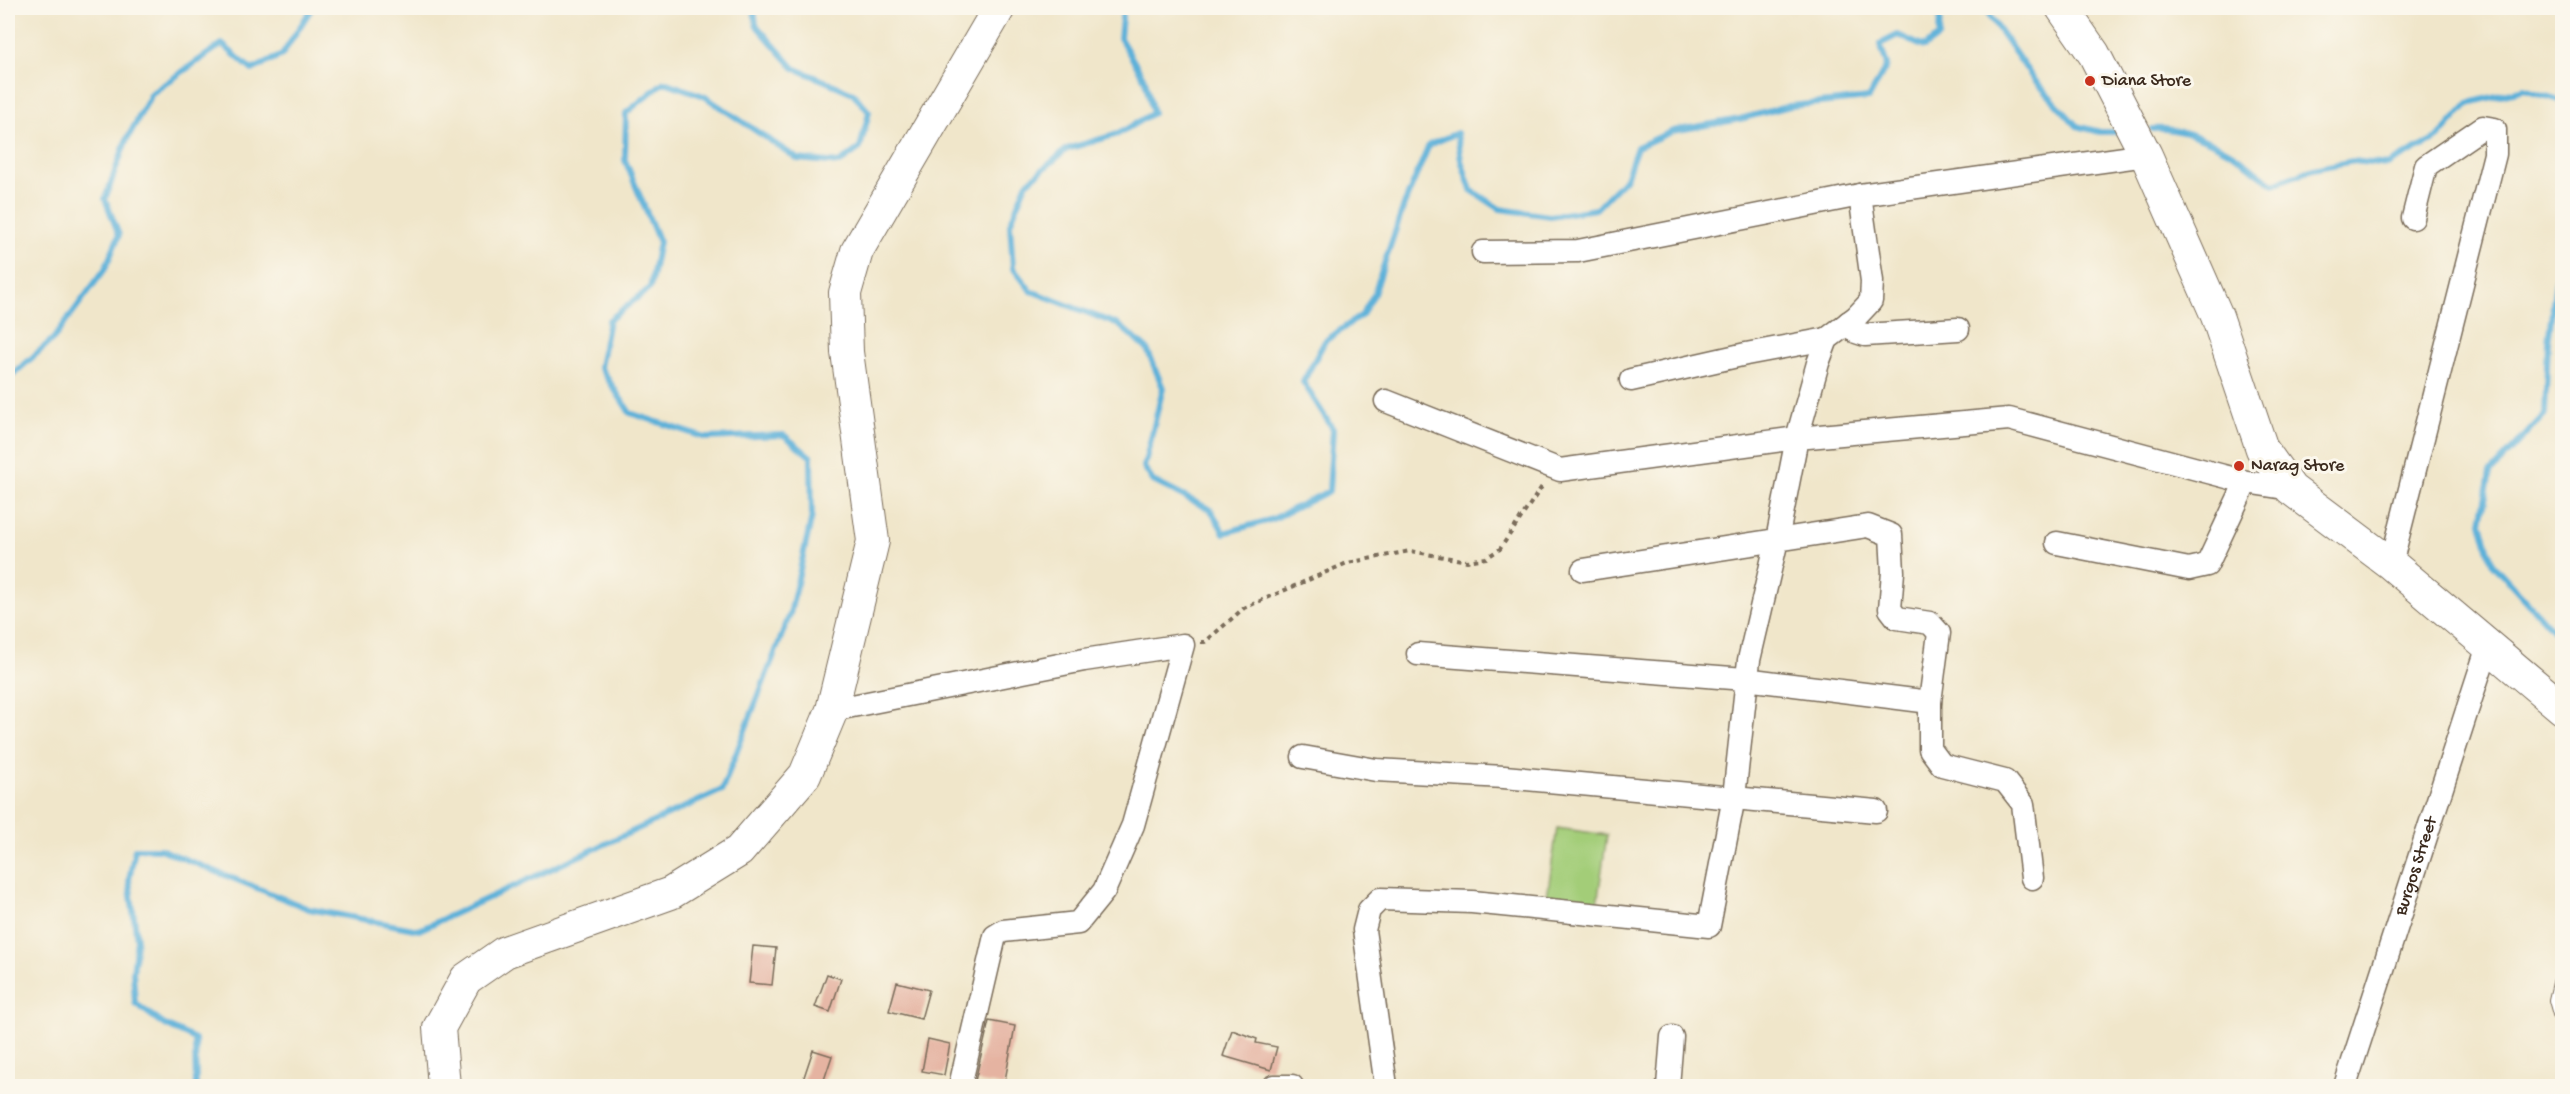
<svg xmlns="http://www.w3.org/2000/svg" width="2570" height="1094" font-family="'Gochi Hand',sans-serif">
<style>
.green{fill:#a3cd78;stroke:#6f7c4b;stroke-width:1.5}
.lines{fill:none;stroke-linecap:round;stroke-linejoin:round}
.stream{stroke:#5db1d9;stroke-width:6}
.building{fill:#e5b3a1}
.lane-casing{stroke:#7a6c5a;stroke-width:14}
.street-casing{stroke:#7a6c5a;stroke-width:25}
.secondary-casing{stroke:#7a6c5a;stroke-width:34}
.path{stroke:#7a6c5a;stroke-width:4;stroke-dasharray:4.5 4.5;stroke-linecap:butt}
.lane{stroke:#fff;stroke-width:12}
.street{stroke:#fff;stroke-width:22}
.secondary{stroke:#fff;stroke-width:32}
.poi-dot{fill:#c8321e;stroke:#fbf7ec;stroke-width:2}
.labels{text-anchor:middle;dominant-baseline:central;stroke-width:6;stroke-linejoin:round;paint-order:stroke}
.poi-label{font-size:18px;fill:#3b2a1e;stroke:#fbf7ec;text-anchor:start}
.street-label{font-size:18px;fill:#3b2a1e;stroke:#fbf7ec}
</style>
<rect width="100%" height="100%" fill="#fbf7ec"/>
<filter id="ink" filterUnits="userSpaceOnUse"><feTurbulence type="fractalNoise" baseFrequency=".0167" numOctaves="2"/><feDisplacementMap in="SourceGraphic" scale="12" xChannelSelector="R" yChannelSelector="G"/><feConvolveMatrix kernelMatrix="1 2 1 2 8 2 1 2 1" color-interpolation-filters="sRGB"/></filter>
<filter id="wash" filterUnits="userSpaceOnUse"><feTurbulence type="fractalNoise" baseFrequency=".008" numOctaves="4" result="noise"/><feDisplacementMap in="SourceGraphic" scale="24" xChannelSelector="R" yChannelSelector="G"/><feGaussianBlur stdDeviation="1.35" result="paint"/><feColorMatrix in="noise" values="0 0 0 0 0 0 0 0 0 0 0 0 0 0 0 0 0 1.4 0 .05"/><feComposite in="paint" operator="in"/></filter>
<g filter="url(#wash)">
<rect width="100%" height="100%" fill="#f0e6ca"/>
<path class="green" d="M1557 828 1607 835 1597 904 1547 897Z"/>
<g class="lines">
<path class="stream" d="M1123 8 1120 38 1145 80 1153 113 1118 134 1067 149 1026 184 1010 224 1013 268 1031 291 1119 325 1147 349 1163 388 1144 467 1153 481 1211 510 1224 533 1273 519 1329 491 1333 429 1303 382 1325 341 1362 315 1374 294 1404 205 1429 145 1457 133 1461 160 1471 190 1500 209 1550 216 1596 209 1626 178 1637 147 1673 131 1740 119 1790 106 1869 98 1887 65 1880 44 1898 35 1924 47 1939 36 1940 14 1929 8
M1984 8 2032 77 2077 126 2100 132H2115
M2153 129C2182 127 2217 143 2241 159 2252 168 2262 177 2274 184L2313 169 2353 161 2387 165 2438 138 2469 103 2524 89 2562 101
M2562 238 2548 342 2545 414 2490 473 2481 522 2492 563 2562 640
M8 379 53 339 105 269 119 235 105 199 126 141 152 93 222 44 252 70 282 55 312 8
M196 1086 195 1039 163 1024 135 1003 133 972 137 940 129 880 135 849H160L309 909 419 930 722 790 790 614 812 516 811 457 784 435 706 438 630 413 600 367 609 320 650 288 659 242 625 160 626 113 664 82 704 96 798 159 839 163 860 148 869 112 853 93 794 68 756 25 754 8"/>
</g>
<g id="blocks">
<path class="building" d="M753 946 776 948 772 985 749 983Z
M827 974 841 979 830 1012 815 1007Z
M897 982 929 990 921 1019 889 1011Z
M989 1021 1015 1026 1004 1086 975 1081Z
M1232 1030 1257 1039 1256 1043 1277 1047 1271 1070 1223 1056Z
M928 1039 950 1044 944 1075 922 1071Z
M813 1050 832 1056 822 1086H801Z"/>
</g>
</g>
<g filter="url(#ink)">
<use href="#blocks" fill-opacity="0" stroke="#7a6c5a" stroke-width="1.5"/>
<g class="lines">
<g class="lane-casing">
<path id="lane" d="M2562 971 2555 1000 2559 1014H2562"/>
</g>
<g class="street-casing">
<g id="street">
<path d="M1483 252 1578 251 1860 195 2146 155"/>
<path d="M1849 322 1856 332 1865 335 1958 329"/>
<path d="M1631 380 1746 354 1827 339"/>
<path d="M1386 401 1560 470 1797 438 2009 419 2246 482 2291 489"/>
<path d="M2057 543 2189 569 2207 565 2246 482"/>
<path d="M2391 564 2495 154V129L2483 127 2426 166 2413 218"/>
<path d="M1583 570 1868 526 1891 535 1893 572 1890 609 1897 618 1930 623 1939 633 1930 702V749L1942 765 2005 781 2023 804 2032 878"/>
<path d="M1418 654 1745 679 1930 702"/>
<path d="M832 710 1084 660 1183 645 1133 825 1104 891 1078 923 1003 931 995 936 960 1086"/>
<path d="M1303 757 1376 770 1504 777 1876 811"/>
<path d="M1274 1086H1292"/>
<path d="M1386 1086 1364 930 1369 910 1380 899 1472 902 1709 926 1734 797 1749 660 1777 540 1797 438 1818 363 1827 339 1856 317 1871 301 1872 281 1860 195"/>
<path d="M1668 1086 1672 1037"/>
<path id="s1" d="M2345 1086 2488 646"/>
</g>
</g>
<g class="secondary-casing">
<path id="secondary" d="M2062 8 2094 54 2146 155 2217 316 2262 449 2291 489 2391 564 2562 708
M444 1086 439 1028 466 979 505 952 671 893 739 851 805 775 832 710 873 541 847 352 845 293 857 251 999 8"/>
</g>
<path class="path" d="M1201 642H1205L1244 608 1347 563 1410 551 1467 561 1486 558 1500 549 1543 485"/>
<use href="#lane" class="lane"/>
<use href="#street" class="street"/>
<use href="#secondary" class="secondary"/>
</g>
</g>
<g class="poi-dot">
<circle cx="2090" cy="81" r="6"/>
<circle cx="2239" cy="466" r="6"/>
</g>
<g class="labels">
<g class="poi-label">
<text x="2102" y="81">Diana Store</text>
<text x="2251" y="466">Narag Store</text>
</g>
<g class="street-label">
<text stroke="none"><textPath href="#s1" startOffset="231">Burgos Street</textPath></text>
</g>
</g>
<rect width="2570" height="1094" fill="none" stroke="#fbf7ec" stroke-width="30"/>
</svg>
